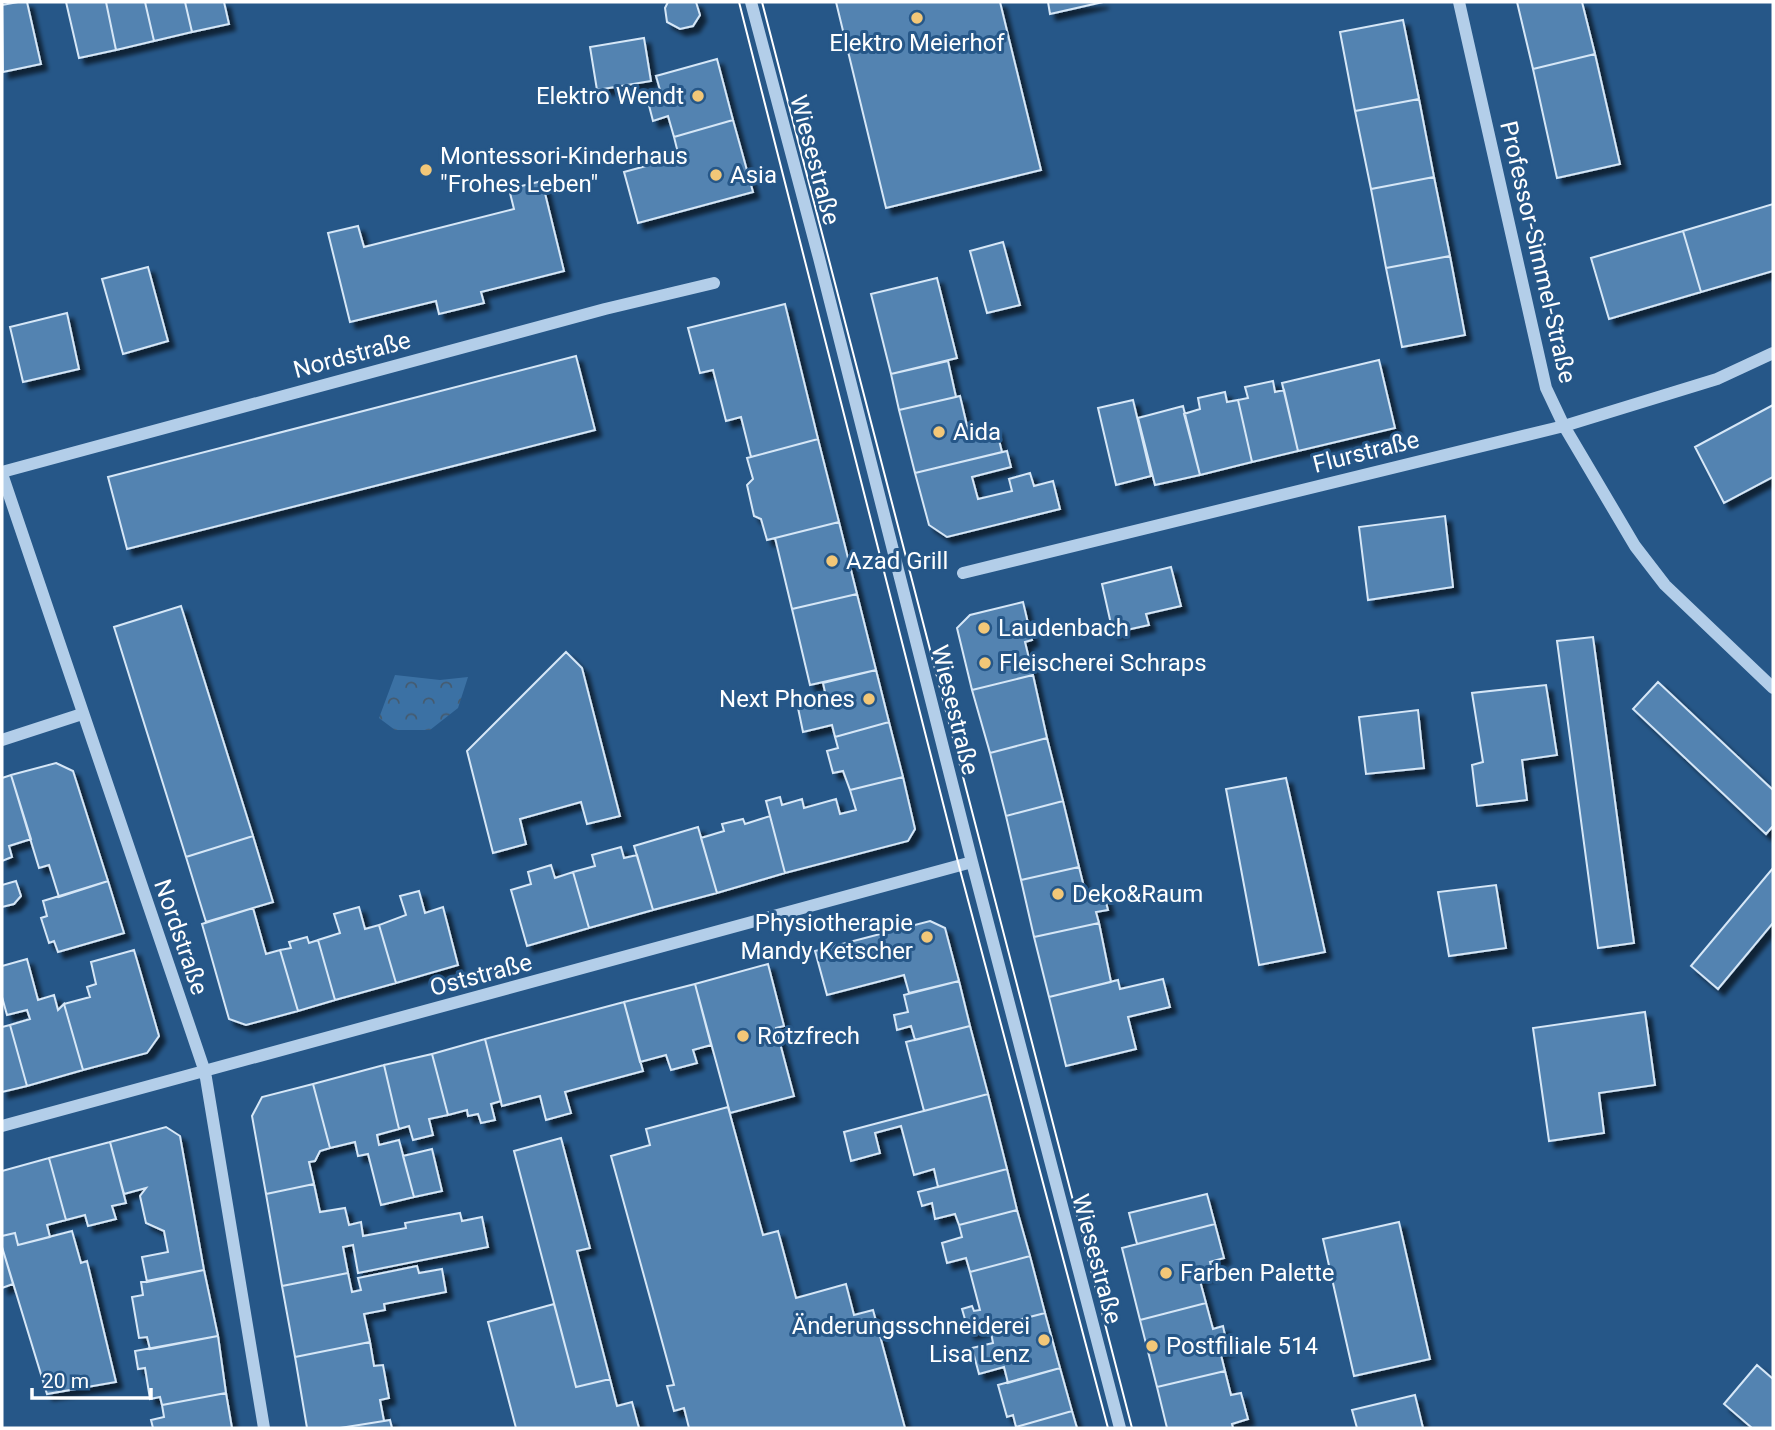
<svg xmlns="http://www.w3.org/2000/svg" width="1775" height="1430" font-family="Roboto,sans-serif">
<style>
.park{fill:url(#park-crowns)}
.building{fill:#5383b1;stroke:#d6e7f7;stroke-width:2;filter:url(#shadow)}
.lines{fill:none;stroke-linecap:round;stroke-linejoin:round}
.minor{stroke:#b3cee9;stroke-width:12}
.tram{stroke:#fff;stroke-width:2}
.poi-dot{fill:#f2c778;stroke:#265788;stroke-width:2.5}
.labels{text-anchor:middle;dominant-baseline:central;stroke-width:6;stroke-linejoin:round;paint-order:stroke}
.poi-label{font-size:24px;fill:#fff;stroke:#265788;text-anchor:start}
.street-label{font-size:24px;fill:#fff;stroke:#265788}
</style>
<defs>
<pattern id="park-crowns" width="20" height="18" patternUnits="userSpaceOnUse" patternTransform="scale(1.75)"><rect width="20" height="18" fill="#3b71a4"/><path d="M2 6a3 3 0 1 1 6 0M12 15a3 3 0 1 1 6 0" fill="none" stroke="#455b6f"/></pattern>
<filter id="shadow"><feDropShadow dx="6" dy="6" stdDeviation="2" flood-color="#0009"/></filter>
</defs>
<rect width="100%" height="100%" fill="#265788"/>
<path class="park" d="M395 675 440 680 468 677 458 708 430 730H395L379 718Z"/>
<path class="building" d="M18 2H27L41 64 3 72 2 5Z
M66 2H106L116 50 79 58Z
M106 2H145L154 41 116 50Z
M145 2H185L192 32 154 41Z
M185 2H224L229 24 192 32Z
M668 2H696L700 15 693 26 680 29 667 22 665 8Z
M836 2H1000L1041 170 886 208Z
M1048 2H1103L1050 14Z
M1517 2H1582L1595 54 1533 69Z
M1403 20 1419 99 1355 111 1340 32Z
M644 38 651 81 597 90 590 47Z
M1595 54 1620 164 1557 178 1533 69Z
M717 59 733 120 674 137 668 116 653 121 646 94 660 90 656 76Z
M1419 99 1434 177 1371 189 1355 111Z
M733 120 753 192 638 223 624 172 679 157 674 137Z
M1434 177 1450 256 1386 268 1371 189Z
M542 181 564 271 481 292 484 303 439 314 436 301 350 322 328 233 358 226 364 247 514 209 509 189Z
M1773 204V271L1701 292 1683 231Z
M1683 231 1701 292 1609 319 1591 258Z
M1003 242 1020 305 987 313 970 251Z
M1450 256 1465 335 1402 347 1386 268Z
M148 267 168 341 123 354 102 279Z
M937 278 957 358 891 374 871 294Z
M785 304 818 439 751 457 741 417 726 421 713 370 700 373 688 328Z
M67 313 79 369 23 382 10 327Z
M576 356 595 430 127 549 108 477Z
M1379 360 1395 428 1298 451 1282 383Z
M948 361 956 397 899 410 891 374Z
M1273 381 1275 392 1284 390 1298 451 1252 462 1238 400 1248 398 1245 387Z
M1225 392 1227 402 1238 400 1252 462 1200 475 1184 414 1200 409 1198 398Z
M960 396 969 434 996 428 1002 452 915 473 899 410Z
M1133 400 1151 476 1116 485 1098 408Z
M1773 405V477L1724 503 1695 447Z
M1183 406 1200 475 1155 485 1138 418Z
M818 439 839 522 767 540 761 519 754 516 747 485 753 479 747 458Z
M1007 451 1011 467 972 477 978 499 1012 491 1009 479 1030 473 1034 486 1053 481 1060 509 947 537 929 525 915 473Z
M1445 516 1453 587 1368 600 1359 527Z
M839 522 857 594 792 609 775 538Z
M1171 567 1181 606 1146 614 1149 625 1113 633 1102 584Z
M857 594 876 670 810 685 792 609Z
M1023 602 1032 640 1025 642 1033 675 972 690 957 628 970 615Z
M181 606 253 836 186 857 114 627Z
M1593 637 1634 943 1598 948 1557 641Z
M566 652 582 668 620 816 587 824 581 802 520 819 526 844 493 853 467 751Z
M876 670 889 722 835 737 832 725 803 732 798 708 827 701 823 683Z
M1033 675 1047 738 990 753 972 690Z
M1658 682 1773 790V826L1766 834 1633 709Z
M1546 685 1557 755 1522 760 1527 800 1477 806 1472 765 1483 762 1472 693Z
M1418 710 1424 768 1366 774 1359 717Z
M889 722 903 777 850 790 843 771 833 773 827 751 838 748 835 737Z
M1047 738 1063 801 1006 816 990 753Z
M56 763 73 771 108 881 59 897 49 865 39 868 11 775Z
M11 775 31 839 9 846 12 857 2 861V778Z
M903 777 915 829 908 841 785 873 766 801 780 797 782 805 802 799 804 808 836 799 840 814 856 810 850 790Z
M1286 778 1325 952 1259 965 1226 789Z
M1063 801 1079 867 1021 880 1006 816Z
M770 816 785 873 717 893 701 838 724 831 722 824 743 819 745 824Z
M698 827 717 893 653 910 634 846Z
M253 836 273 902 206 922 186 857Z
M621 847 624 858 637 855 653 910 589 928 573 872 595 866 592 855Z
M551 865 555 878 573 872 589 928 527 946 511 890 531 884 528 872Z
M1079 867 1086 895 1103 891 1108 910 1096 912 1099 923 1034 937 1021 880Z
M1773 868V923L1718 989 1691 966Z
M16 881 21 896 14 904 2 907V885Z
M108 881 124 933 58 952 54 941 49 943 41 918 47 916 43 901Z
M1496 885 1506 948 1449 956 1438 892Z
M419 891 425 913 443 907 458 965 396 983 379 925 406 915 400 896Z
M359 907 365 929 379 925 396 983 335 1000 318 940 340 933 334 914Z
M253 908 266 954 280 950 298 1011 246 1025 229 1019 202 924Z
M930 921 945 928 959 981 909 993 904 975 827 995 815 951Z
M1099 923 1111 982 1049 997 1034 937Z
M307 937 309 943 318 940 335 1000 298 1011 280 950 291 948 289 942Z
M134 950 159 1036 147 1053 83 1070 64 1004 90 997 87 987 96 984 91 962Z
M27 959 38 1000 54 995 58 1010 64 1004 83 1070 27 1086 10 1025 30 1019 27 1010 7 1015 2 997V966Z
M768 964 784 1026 776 1028 794 1096 730 1113 695 984Z
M1163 979 1170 1007 1128 1017 1136 1049 1066 1066 1049 997 1118 980 1120 989Z
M959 981 970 1026 915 1040 911 1026 897 1030 894 1015 908 1012 904 995Z
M695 984 711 1045 693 1050 697 1063 671 1070 666 1055 640 1062 624 1002Z
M624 1002 643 1071 565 1092 571 1113 546 1120 540 1096 502 1106 485 1039Z
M1645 1012 1655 1085 1599 1093 1604 1133 1549 1141 1533 1028Z
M10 1025 27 1086 2 1092V1027Z
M970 1026 988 1094 924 1111 906 1042Z
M485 1039 501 1101 491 1104 495 1120 481 1123 478 1114 468 1116 467 1110 448 1115 432 1054Z
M432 1054 448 1115 429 1119 433 1135 413 1140 409 1126 399 1129 384 1065Z
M384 1065 399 1129 377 1135 379 1145 399 1140 414 1197 381 1205 368 1154 358 1156 355 1142 330 1148 313 1084Z
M313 1084 330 1148 320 1151 315 1161 309 1162 314 1184 266 1194 252 1116 262 1097Z
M988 1094 1007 1169 938 1187 934 1169 914 1175 901 1126 875 1133 880 1153 851 1161 844 1132Z
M728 1107 763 1235 778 1231 796 1298 846 1284 854 1315 873 1310 905 1428H689L684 1408 674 1411 667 1386 674 1385 611 1156 650 1145 646 1129Z
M166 1127 180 1136 204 1270 147 1282 142 1257 168 1252 164 1231 146 1223 140 1196 146 1188 124 1194 110 1142Z
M561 1138 590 1248 577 1251 610 1379 576 1387 514 1151Z
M110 1142 126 1203 112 1206 116 1219 88 1226 85 1215 66 1220 49 1158Z
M432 1149 442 1191 414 1197 403 1156Z
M49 1158 66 1220 47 1225 50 1237 18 1245 15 1233 2 1236V1171Z
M1007 1169 1017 1210 959 1225 955 1214 935 1219 932 1203 922 1206 918 1192Z
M314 1184 320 1212 345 1208 349 1225 361 1222 363 1236 406 1228 405 1223 460 1213 462 1221 482 1217 488 1247 358 1273 353 1245 343 1247 348 1273 282 1286 266 1194Z
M1207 1194 1215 1224 1137 1244 1129 1213Z
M1017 1210 1030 1256 970 1272 966 1258 947 1263 942 1243 962 1237 959 1225Z
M1399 1222 1430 1359 1354 1376 1323 1239Z
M1215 1224 1224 1258 1210 1262 1213 1274 1199 1277 1206 1303 1140 1320 1122 1248Z
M72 1231 81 1263 87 1261 116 1382 47 1394 2 1247V1236L15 1233 18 1245Z
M2 1247 13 1284 2 1288Z
M1030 1256 1045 1313 969 1333 962 1309 972 1306 974 1311 980 1310 970 1272Z
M417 1266 419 1273 442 1269 446 1292 384 1304 385 1310 364 1314 370 1342 295 1357 282 1286 348 1273 352 1292 361 1290 358 1278Z
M204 1270 218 1336 150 1349 147 1337 139 1338 132 1297 143 1295 141 1282Z
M1206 1303 1213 1329 1223 1326 1228 1349 1220 1351 1225 1371 1157 1387 1140 1320Z
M554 1304 576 1387 610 1379 617 1406 632 1402 639 1428H516L488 1322Z
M1045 1313 1060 1368 1008 1383 1004 1367 979 1374 972 1348 993 1343 990 1327Z
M218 1336 226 1393 162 1405 160 1397 150 1399 145 1368 138 1369 135 1351Z
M370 1342 374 1366 383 1365 389 1398 380 1400 384 1421 340 1428H307L295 1357Z
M1757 1365 1773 1379V1428H1752L1724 1404Z
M1060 1368 1072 1411 1016 1427 1013 1415 1007 1417 998 1385Z
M1225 1371 1231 1395 1241 1393 1248 1419 1232 1424 1233 1428H1167L1157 1387Z
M226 1393 232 1428H153L151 1420 164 1417 162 1405Z
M1415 1395 1423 1428H1357L1352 1410Z
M1072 1411 1077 1428H1016V1427Z
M390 1420 392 1428H340L384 1421Z"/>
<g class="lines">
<path class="minor" d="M751 2 819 258 972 862 1120 1428
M1459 2 1546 388 1564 426 1635 546 1665 585 1773 688
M2 472 605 309 714 283
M2 474 205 1072 264 1428
M963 573 1564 426 1717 379 1773 353
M2 740 82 714
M2 1126 972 862"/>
<path class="tram" d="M739 2 959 866 1108 1428
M762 2C887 477 1008 953 1132 1428"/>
</g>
<g class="poi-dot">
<circle cx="917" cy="18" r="7"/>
<circle cx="698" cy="96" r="7"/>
<circle cx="426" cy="170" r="7"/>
<circle cx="716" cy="175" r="7"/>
<circle cx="939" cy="432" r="7"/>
<circle cx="832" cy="561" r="7"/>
<circle cx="984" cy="628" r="7"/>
<circle cx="985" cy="663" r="7"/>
<circle cx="869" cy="699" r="7"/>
<circle cx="1058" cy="894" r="7"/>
<circle cx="927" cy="937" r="7"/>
<circle cx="743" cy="1036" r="7"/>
<circle cx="1166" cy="1273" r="7"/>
<circle cx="1044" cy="1340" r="7"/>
<circle cx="1152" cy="1346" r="7"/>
</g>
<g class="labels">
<g class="poi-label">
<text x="917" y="43" text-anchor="middle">Elektro Meierhof</text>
<text x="684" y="96" text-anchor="end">Elektro Wendt</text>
<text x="440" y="156">Montessori-Kinderhaus<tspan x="440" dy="28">"Frohes Leben"</tspan></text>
<text x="730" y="175">Asia</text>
<text x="953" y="432">Aida</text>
<text x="846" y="561">Azad Grill</text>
<text x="998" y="628">Laudenbach</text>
<text x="999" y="663">Fleischerei Schraps</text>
<text x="855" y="699" text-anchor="end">Next Phones</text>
<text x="1072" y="894">Deko&amp;Raum</text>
<text x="913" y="923" text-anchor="end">Physiotherapie<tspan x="913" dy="28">Mandy Ketscher</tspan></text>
<text x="757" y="1036">Rotzfrech</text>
<text x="1180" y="1273">Farben Palette</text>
<text x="1030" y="1326" text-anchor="end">Änderungsschneiderei<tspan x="1030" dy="28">Lisa Lenz</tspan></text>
<text x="1166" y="1346">Postfiliale 514</text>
</g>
<g class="street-label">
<text transform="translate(815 160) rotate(75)">Wiesestraße</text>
<text transform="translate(1538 252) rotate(77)">Professor-Simmel-Straße</text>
<text transform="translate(352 355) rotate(-15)">Nordstraße</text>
<text transform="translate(1366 452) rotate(-14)">Flurstraße</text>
<text transform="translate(955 710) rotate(76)">Wiesestraße</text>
<text transform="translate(181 937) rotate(71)">Nordstraße</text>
<text transform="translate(481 975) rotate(-15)">Oststraße</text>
<text transform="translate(1097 1259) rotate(75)">Wiesestraße</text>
</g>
</g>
<rect width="1775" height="1430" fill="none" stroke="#ffffff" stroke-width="7"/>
<path d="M32 1388v10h119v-10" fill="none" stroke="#ffffff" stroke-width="3.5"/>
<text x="42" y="1388" font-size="21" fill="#ffffff" stroke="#265788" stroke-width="5" paint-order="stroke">20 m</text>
</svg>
